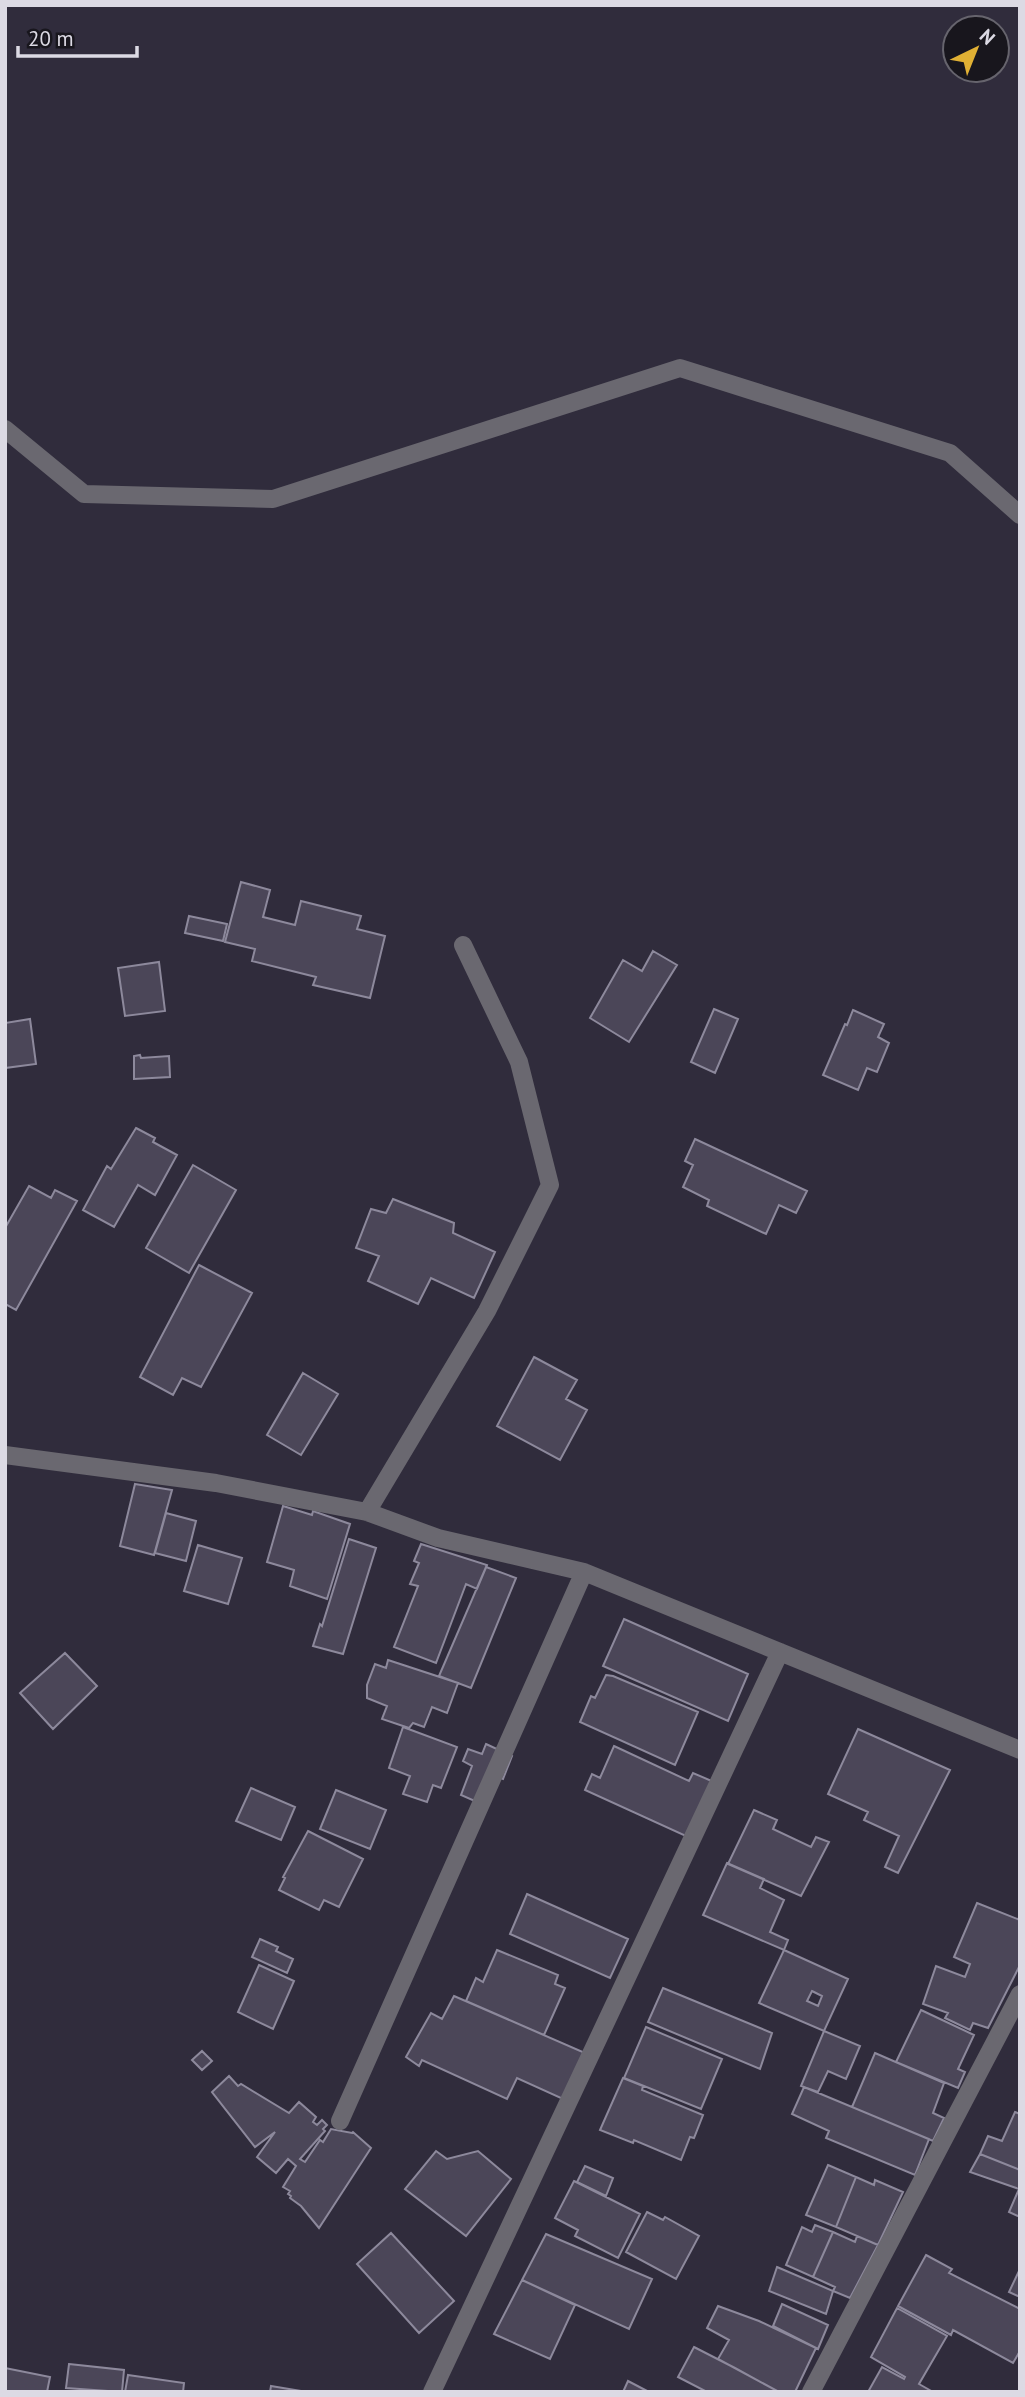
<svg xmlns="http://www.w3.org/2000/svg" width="1025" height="2397" font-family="'PT Sans',sans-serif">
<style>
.building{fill:#4b4658;stroke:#8d899c;stroke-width:2;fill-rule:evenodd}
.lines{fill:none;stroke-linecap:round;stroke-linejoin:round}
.service{stroke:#6a6870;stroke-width:18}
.minor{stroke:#6a6870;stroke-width:18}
</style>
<rect width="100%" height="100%" fill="#302c3c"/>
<path class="building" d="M241 882 270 890 263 917 295 925 301 901 361 916 357 929 385 936 370 998 313 985 316 977 252 961 255 949 225 942Z
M189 916 227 924 223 941 185 933Z
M653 951 677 965 629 1042 590 1018 623 960 642 971Z
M159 962 165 1011 125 1016 118 968Z
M714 1009 738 1019 715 1073 691 1062Z
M853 1010 884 1024 878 1037 889 1043 877 1072 867 1068 858 1090 823 1075 845 1024 847 1025Z
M30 1019 36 1064 5 1068V1023Z
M140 1055 141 1058 169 1056 170 1077 134 1079V1056Z
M136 1128 155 1138 153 1142 177 1155 155 1195 138 1185 114 1227 83 1210 107 1166 111 1169Z
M695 1139 807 1191 796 1213 779 1205 766 1234 707 1206 709 1200 683 1187 693 1165 685 1161Z
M193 1165 236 1190 189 1273 146 1248Z
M29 1186 51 1198 55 1190 77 1201 16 1310 5 1304V1228Z
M393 1199 454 1223 453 1233 495 1252 474 1298 431 1278 418 1304 368 1281 379 1256 356 1248 371 1209 386 1213Z
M199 1265 252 1293 201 1387 182 1378 173 1395 140 1377Z
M534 1357 577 1380 566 1399 587 1410 560 1460 497 1426Z
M303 1373 338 1394 301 1455 267 1435Z
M135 1484 172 1490 154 1555 120 1546Z
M283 1506 312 1515 313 1511 350 1524 327 1599 290 1586 294 1570 267 1562Z
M166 1513 196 1521 186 1561 155 1553Z
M349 1539 376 1548 343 1654 313 1646 320 1624 322 1626Z
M421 1544 487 1565 477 1589 466 1584 436 1663 394 1647 418 1586 410 1584 419 1563 414 1561Z
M198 1545 242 1558 228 1604 184 1591Z
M486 1567 516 1578 471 1688 439 1676Z
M624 1619 748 1674 728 1721 603 1666Z
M65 1653 97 1686 53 1729 20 1693Z
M388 1660 458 1683 447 1713 432 1707 424 1727 413 1723 409 1728 382 1719 387 1706 367 1698V1685L375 1664 386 1668Z
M606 1675 613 1676 698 1712 675 1765 580 1722 591 1696 595 1698Z
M403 1727 457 1747 441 1788 433 1785 427 1802 403 1794 410 1776 389 1768Z
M858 1729 950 1770 898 1873 885 1867 899 1836 864 1820 868 1812 828 1794Z
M486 1744 512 1756 503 1779 498 1777 486 1806 461 1795 472 1766 463 1761 468 1749 482 1754Z
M614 1746 689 1781 693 1773 714 1782 688 1837 585 1790 592 1774 600 1778Z
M251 1788 295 1807 281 1840 236 1821Z
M336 1790 386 1810 370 1849 320 1829Z
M754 1810 777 1820 773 1829 811 1847 816 1837 829 1842 801 1896 728 1864Z
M308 1831 363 1859 339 1907 324 1900 319 1910 279 1890 285 1878 283 1877Z
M727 1863 764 1879 760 1888 784 1900 770 1932 788 1940 784 1950 703 1915Z
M527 1894 628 1939 610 1978 510 1934Z
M977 1903 1020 1920V1965L988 2028 973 2023 970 2030 945 2018 948 2013 923 2004 936 1966 965 1977 970 1964 954 1957Z
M260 1939 278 1947 276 1951 293 1959 287 1973 252 1957Z
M497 1950 558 1975 555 1984 565 1988 544 2035 466 2001 476 1978 483 1982Z
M784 1950 848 1979 824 2031 759 2003ZM812 1991 822 1996 818 2006 807 2001Z
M259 1965 294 1981 273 2029 238 2012Z
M663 1988 772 2033 760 2069 648 2022Z
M454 1996 585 2053 563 2099 517 2078 507 2099 422 2060 419 2066 406 2057 431 2013 442 2019Z
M921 2010 974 2035 958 2069 965 2072 958 2088 896 2062Z
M646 2027 722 2059 701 2109 624 2078Z
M824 2031 860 2046 846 2079 828 2071 818 2092 801 2086Z
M202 2051 212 2061 202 2070 192 2060Z
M875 2053 944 2083 933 2113 944 2118 933 2141 852 2107Z
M229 2076 238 2086 241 2084 289 2113 299 2102 316 2117 313 2122 317 2125 322 2120 327 2125 323 2129 325 2131 300 2159 305 2162 320 2140 323 2142 331 2129 352 2133 353 2132 371 2148 319 2228 301 2206 290 2198 291 2196 288 2194 290 2191 283 2187 296 2166 288 2159 276 2173 257 2157 275 2132 255 2147 212 2092Z
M623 2078 643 2086 642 2090 703 2115 694 2138 690 2137 681 2160 634 2140 633 2143 600 2130Z
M804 2087 929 2139 915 2175 826 2138 829 2131 792 2114Z
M1015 2112 1020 2114V2170L980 2154 988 2136 1002 2141Z
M436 2151 447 2159 478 2151 511 2179 466 2236 405 2189Z
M980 2154 1020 2170V2217L1009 2212 1019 2189 970 2172Z
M828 2165 856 2177 836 2227 806 2215Z
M585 2166 613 2178 606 2196 577 2182Z
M856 2177 874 2185 875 2180 903 2192 878 2245 836 2227Z
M574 2181 640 2214 618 2258 575 2236 578 2230 555 2218Z
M647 2212 663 2220 665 2217 699 2236 676 2279 626 2252Z
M815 2225 833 2232 813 2277 786 2265 802 2227 812 2232Z
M833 2232 855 2242 857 2236 878 2245 850 2298 833 2291 835 2287 813 2277Z
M391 2233 454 2301 419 2333 357 2264Z
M546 2234 652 2279 629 2329 522 2280Z
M926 2255 952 2269 949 2273 1020 2309V2351L1013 2363 953 2330 951 2335 898 2306Z
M777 2267 833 2291 826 2314 769 2291Z
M1020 2269V2297L1009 2292Z
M522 2280 575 2305 550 2359 494 2334Z
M782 2304 828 2325 818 2349 773 2326Z
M718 2306 759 2321 816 2348 795 2392H779L718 2359 729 2340 707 2328Z
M897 2308 947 2336 919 2384 933 2392H868L882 2367 904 2379 905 2377 871 2357Z
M694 2347 735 2368 779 2392H707L678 2377Z
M69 2364 124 2370 122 2392 66 2388Z
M5 2368 50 2377 47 2392H5Z
M128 2375 184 2383 183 2392H125Z
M628 2381 649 2392H623Z
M271 2386 301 2391 306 2392H270Z"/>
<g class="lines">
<path class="service" d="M5 429 84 494 273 499 680 368 950 453 1020 515"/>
<path class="minor" d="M5 1455 216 1483 367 1512 438 1538 584 1572 1020 1750
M367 1512 487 1311 550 1185 519 1062 463 945
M340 2121 584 1572
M432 2392 780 1652
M811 2392 1020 1994"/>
</g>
<rect width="1025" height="2397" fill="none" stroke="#dcdae4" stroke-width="14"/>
<g transform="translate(976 49) rotate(43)"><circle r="33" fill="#18161d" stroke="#66646d" stroke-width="2"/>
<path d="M0-5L12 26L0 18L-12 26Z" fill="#e0b034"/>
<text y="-10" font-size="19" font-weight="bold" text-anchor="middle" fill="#dcdae4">N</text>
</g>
<path d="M18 46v10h119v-10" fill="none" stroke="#dcdae4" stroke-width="3.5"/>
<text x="28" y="46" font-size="21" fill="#dcdae4" stroke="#18161d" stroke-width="5" paint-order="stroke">20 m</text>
</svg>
